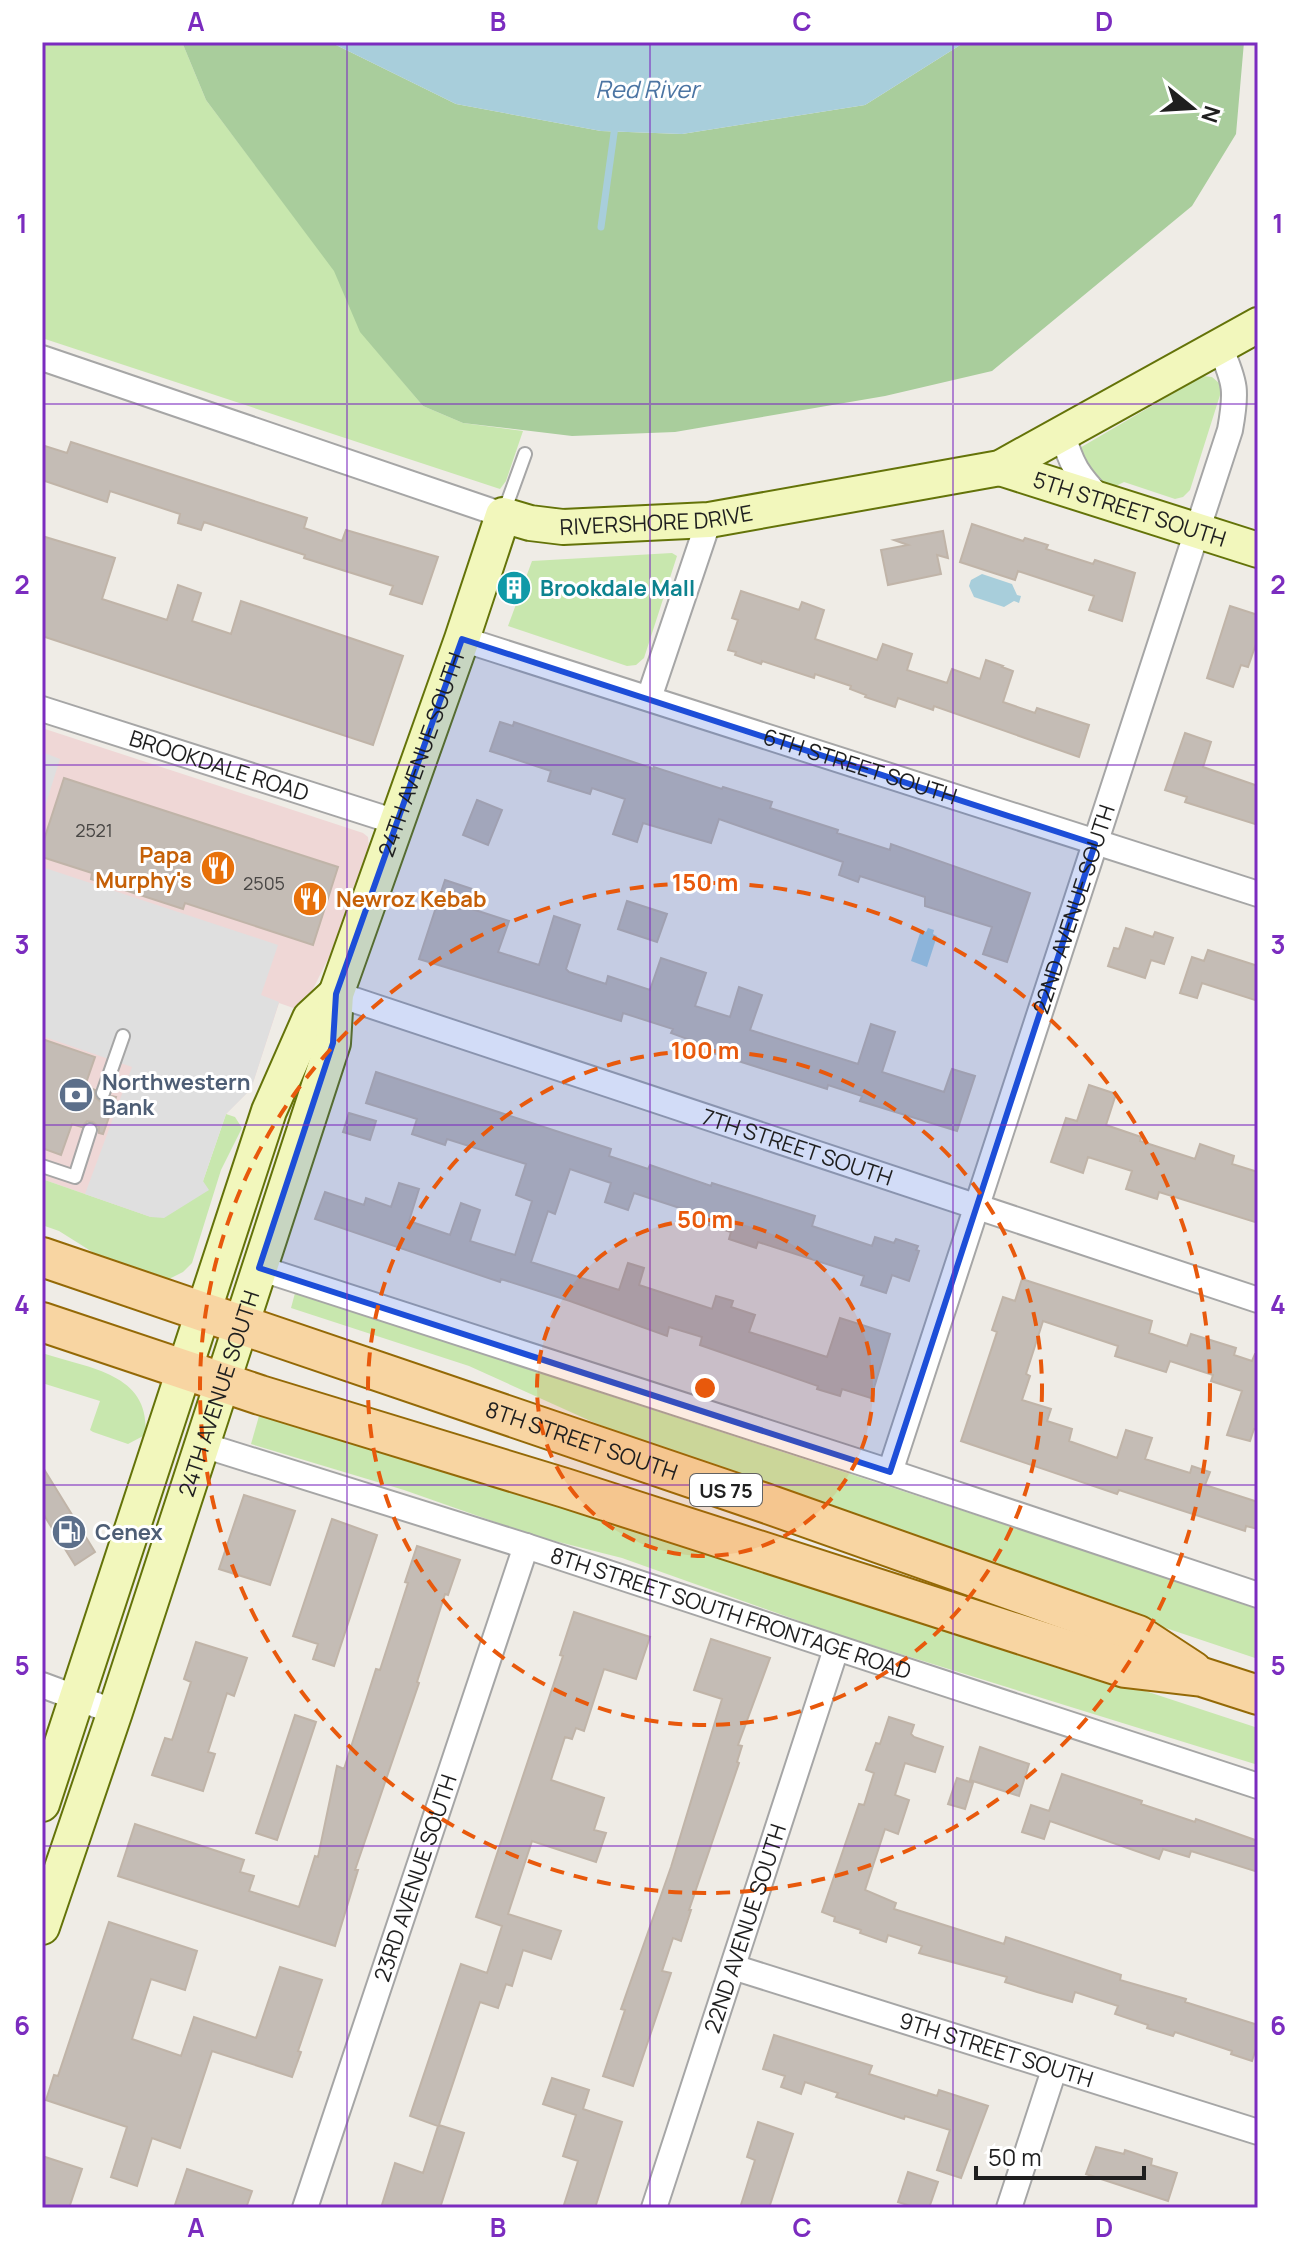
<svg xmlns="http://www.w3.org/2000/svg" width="1300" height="2250" font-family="Manrope,sans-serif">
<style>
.commercial{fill:#efd7d6}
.grass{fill:#c8e7ae}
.forest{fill:#a9cd9c}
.parking{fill:#dfdfdf}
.water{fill:#a8cedb}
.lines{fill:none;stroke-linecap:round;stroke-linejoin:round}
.stream{stroke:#a8cedb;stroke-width:7}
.building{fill:#c4bcb5;stroke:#c0b4a8;stroke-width:2}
.lane-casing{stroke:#a6a6a6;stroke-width:16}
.street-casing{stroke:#a6a6a6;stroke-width:28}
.secondary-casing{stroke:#647309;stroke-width:38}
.primary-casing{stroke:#946906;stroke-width:42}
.lane{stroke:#fff;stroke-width:12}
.street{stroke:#fff;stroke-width:24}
.secondary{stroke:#f2f7bc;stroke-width:34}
.primary{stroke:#f8d5a2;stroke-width:38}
.marked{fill:#1d4ed8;fill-opacity:0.2;stroke:#1d4ed8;stroke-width:6;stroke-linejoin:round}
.grid{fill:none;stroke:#7b2cbf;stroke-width:2;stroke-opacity:0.55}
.ring{fill:none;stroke:#e8590c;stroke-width:4;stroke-dasharray:14 10}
.labels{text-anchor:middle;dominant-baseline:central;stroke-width:6;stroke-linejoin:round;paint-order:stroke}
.number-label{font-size:18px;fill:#484644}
.shield{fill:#fff;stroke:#626262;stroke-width:2}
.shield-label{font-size:20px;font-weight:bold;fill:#1f1f1f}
.street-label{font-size:22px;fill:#1f1f1f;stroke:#fff}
.culture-label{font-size:22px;font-weight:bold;fill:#0d838f;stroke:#fff;text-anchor:start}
.food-label{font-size:22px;font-weight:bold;fill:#c56008;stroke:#fff;text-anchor:end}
.service-label{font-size:22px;font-weight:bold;fill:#4e5e75;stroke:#fff;text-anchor:start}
.water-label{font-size:24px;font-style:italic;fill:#4c75a3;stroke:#fff}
.centre{fill:#e8590c;stroke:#fff;stroke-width:4}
.ring-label{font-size:24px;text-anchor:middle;font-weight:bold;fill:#e8590c;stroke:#fff;stroke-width:6;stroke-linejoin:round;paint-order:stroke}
.neatline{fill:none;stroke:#7b2cbf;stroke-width:3}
.grid-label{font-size:26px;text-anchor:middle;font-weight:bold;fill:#7b2cbf}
</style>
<rect width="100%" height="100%" fill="#efece6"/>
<path class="commercial" d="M42 728 363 833 368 837 369 847 333 949 302 1011 279 1003 251 1089 226 1114 151 1217 42 1179Z"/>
<path class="grass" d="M42 42H182L206 100 335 271 361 332 423 406 463 423 523 431 506 481 500 489 42 338Z
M1203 376 1212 377 1219 383 1221 392 1190 490 1183 497 1175 499 1124 482 1110 489 1095 484 1078 449Z
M672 553 677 556 644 658 636 665 627 666 508 626 532 561Z
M226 1114 235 1117 242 1128 221 1170 192 1263 183 1272 167 1280 102 1258 59 1231 42 1225V1179L151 1217 203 1181Z
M295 1293 1258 1607V1659L1136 1618 690 1460 595 1423 469 1366 291 1308Z
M42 1353C87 1368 152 1373 145 1435L128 1444 93 1432 90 1430 100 1401 42 1383Z
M259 1416C596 1509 926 1619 1258 1728V1765L836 1634 622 1558 535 1536 404 1490 251 1444Z"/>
<path class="forest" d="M182 42H330L456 104 601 131 682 134 865 105 965 42H1244L1236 134 1192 206 992 371 885 396 675 432 572 436 463 423 423 406 360 332 334 271 206 100Z"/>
<path class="parking" d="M42 752 60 759 42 816Z
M42 867 278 945 261 995 279 1002 251 1089 226 1114 203 1181 209 1190 164 1218 151 1217 85 1194 132 1067 42 1036Z"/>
<path class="water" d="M330 42H965L865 105 682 134 601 131 456 104Z
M982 574 1012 584 1017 595 1021 596 1019 603 1014 601 1004 607 974 597 969 586 971 580Z
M928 928 934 930 933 934 937 936 927 967 911 961 921 930 926 932Z"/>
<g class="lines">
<path class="stream" d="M601 227 615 126"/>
</g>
<path class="building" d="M71 442 307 518 304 528 342 541 346 530 438 557 422 604 390 594 393 586 304 558 305 555 204 522 201 530 178 523 180 514 110 491 107 502 42 480V445L67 453Z
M972 524 1023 541 1025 538 1048 545 1046 549 1093 564 1095 560 1135 573 1122 621 1089 610 1094 596 1018 571 1015 580 960 562Z
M943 531 948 558 937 555 941 574 888 585 881 550 908 545 894 540Z
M42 536 115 558 102 599 167 620 178 585 201 593 192 621 231 634 241 601 403 656 373 745 42 636Z
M741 591 799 610 802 602 824 610 815 639 877 660 883 644 912 654 907 670 947 683 952 669 980 679 986 660 1003 666 1002 667 1013 671 1003 702 1035 713 1037 708 1089 725 1079 757 934 706 933 710 898 698 895 707 865 697 866 695 850 689 851 686 815 674 814 678 762 661 761 664 735 655 736 652 728 650 738 620 732 618Z
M1230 606 1258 615V638L1248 667 1241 665 1233 687 1207 678Z
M500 722 513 726 514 722 654 769V767L722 789 723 787 772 802 770 808 838 830 837 833 890 850 891 844 1030 893 1007 962 983 954 992 927 925 906V897L860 876 858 882 839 875 843 862 719 819 711 843 643 823 637 842 613 834 625 799 592 788 590 794 548 781 551 771 490 751Z
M1185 733 1211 742 1203 767 1258 786V825L1185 802 1187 797 1165 790Z
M64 778 338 867 313 945 185 903 183 909 91 879 92 873 42 857V846Z
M477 800 502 810 488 845 463 835Z
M445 880 475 890 469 908 509 921 498 952 539 965 554 916 580 925 566 969 569 972 606 984 608 976 650 990 661 958 706 973 695 1006 730 1017 739 987 762 995 750 1030 858 1064 871 1024 895 1032 882 1072 944 1092 952 1069 975 1076 957 1131 860 1101 862 1096 828 1085 827 1089 691 1046 693 1041 671 1033 673 1029 623 1013 621 1021 419 959Z
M627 901 667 914 657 942 618 929Z
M1126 928 1153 937 1155 932 1173 938 1164 964 1151 960 1145 978 1108 966 1114 948 1119 949Z
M1208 950 1258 966V1001L1202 983 1197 998 1180 993 1192 957 1204 961Z
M42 1039 95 1057 85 1086 95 1090 96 1098 101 1102 108 1100 112 1096 116 1097 103 1134 99 1133V1127L93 1122 87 1121 82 1127 72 1124 61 1155 42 1148Z
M376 1072 611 1149 609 1156 648 1169 650 1165 711 1186 712 1183 815 1216 812 1226 872 1246 875 1237 894 1243 896 1239 918 1246 916 1250 919 1251 909 1281 892 1275 886 1293 861 1285 864 1276 758 1242 756 1248 729 1239 731 1232 687 1218 689 1211 634 1193 628 1210 605 1202 611 1183 570 1169 555 1214 548 1211 531 1262 619 1290 628 1263 644 1268 639 1285 712 1309 716 1296 733 1301 731 1307 755 1315 749 1332 827 1357 840 1318 890 1334 871 1398 842 1389 840 1396 817 1389 818 1386 700 1345 702 1337 669 1327 667 1336 570 1301 501 1279 500 1282 315 1219 325 1192 364 1205 366 1198 391 1207 399 1183 419 1189 409 1221 450 1235 461 1203 480 1210 470 1241 515 1255 532 1201 516 1195 526 1164 447 1139 445 1145 412 1134 417 1119 366 1103Z
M1089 1085 1116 1094 1106 1125 1141 1137 1140 1141 1195 1159 1200 1144 1234 1156 1232 1164 1258 1172V1223L1159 1192 1157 1199 1126 1189 1132 1171 1088 1157 1083 1173 1051 1162 1066 1118 1077 1121Z
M349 1113 376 1121 370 1140 343 1132Z
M1022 1279 1152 1321 1149 1333 1187 1346 1191 1334 1236 1348 1234 1355 1252 1361 1255 1354H1258V1430L1254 1429 1250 1441 1227 1435 1242 1391 1211 1381 1213 1375 1170 1361 1166 1372 1115 1356 1118 1346 1043 1321 1026 1374 1030 1376 1022 1400 1051 1409 1047 1421 1072 1429 1069 1441 1117 1458 1126 1430 1152 1438 1145 1459 1190 1473 1192 1466 1210 1472 1205 1485 1258 1502V1529L1246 1526 1245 1531 1119 1490 1117 1494 961 1441 997 1332 992 1330 1003 1297 1015 1301Z
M42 1466 95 1552 75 1565 42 1512Z
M244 1495 295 1511 270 1585 219 1569Z
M332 1519 377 1535 334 1666 313 1659 318 1644 293 1636Z
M417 1546 460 1560 448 1595 445 1594 417 1682 419 1683 355 1870H358L335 1946 118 1876 135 1824 244 1860 240 1872 254 1876 249 1891 299 1907 315 1856 318 1857 337 1766 344 1769 376 1669 380 1670 408 1583 405 1582Z
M574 1612 650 1637 636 1679 604 1669 584 1731 576 1728 572 1739 565 1737 551 1780 604 1798 594 1830 606 1833 596 1862 532 1841 508 1914 561 1931 551 1959 523 1950 512 1986 506 1984 498 2008 480 2002 439 2125 464 2133 440 2208H381L395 2163 423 2173 438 2126 410 2116 461 1964 487 1973 502 1926 476 1917 563 1656 560 1655Z
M711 1639 770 1658 738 1745 742 1746 737 1762 739 1763 689 1910H691L681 1941 673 1938 662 1971 671 1973 633 2086 603 2076 625 2010 621 2009 671 1867 722 1699 694 1690Z
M196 1642 247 1658 234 1696 227 1693 208 1752 215 1754 203 1791 152 1775 165 1738 172 1740 191 1682 184 1679Z
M295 1715 316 1722 277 1840 256 1833Z
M889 1717 914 1725 911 1734 914 1737 943 1747 935 1772 905 1763 895 1795 909 1800 898 1834 885 1829 865 1890 896 1903 894 1909 1004 1944 1006 1937 1121 1975 1120 1980 1186 1999 1185 2002 1258 2025V2042L1252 2061 1231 2054 1232 2051 1175 2032 1173 2036 1147 2028 1148 2025 1115 2014 1118 2006 1075 1992 1072 2002 1037 1992 1005 1982 1007 1977 919 1953 922 1946 888 1935 886 1942 860 1933 861 1930 834 1921 835 1917 822 1912 859 1804 864 1805 874 1773 866 1770 876 1743 880 1744Z
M980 1747 1029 1764 1019 1796 970 1780Z
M1062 1774 1142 1801 1141 1804 1195 1822 1196 1819 1258 1841V1872L1191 1851 1189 1857 1163 1849 1159 1859 1050 1821 1044 1839 1022 1832 1031 1805 1049 1811Z
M957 1778 973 1783 965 1809 948 1804Z
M109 1922 197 1951 185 1990 151 1979 132 2039 181 2056 194 2017 256 2038 280 1967 322 1980 298 2051 301 2052 292 2077 212 2051 180 2148 152 2138 137 2186 111 2177 127 2127 46 2100 54 2075 58 2076Z
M774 2035 872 2066 869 2074 937 2096 939 2090 988 2106 961 2178 937 2170 950 2130 905 2116 904 2119 836 2097 838 2093 805 2082 801 2094 781 2087 785 2076 763 2069Z
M552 2078 589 2090 583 2109 622 2122 595 2208H563L578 2161 563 2156 576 2115 543 2104Z
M758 2122 793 2134 769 2208H740L755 2160 747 2157Z
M1096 2147 1124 2154 1125 2150 1152 2159 1151 2165 1177 2173 1168 2201 1086 2174Z
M42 2156 82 2169 69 2208H42Z
M187 2169 252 2191 246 2208H174Z
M908 2172 938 2182 929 2208H917L898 2202Z"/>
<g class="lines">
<g class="lane-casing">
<path id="lane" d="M504 512 525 454
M103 1093 123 1036
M42 1166 75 1177 90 1130"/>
</g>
<g class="street-casing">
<g id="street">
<path d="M42 358 503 515"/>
<path d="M1063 433C1070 464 1079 477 1101 499"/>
<path id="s1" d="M462 639 1258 894"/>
<path d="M649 698 709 520"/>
<path id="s2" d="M42 709 396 822"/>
<path id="s3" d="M336 994 1258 1300"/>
<path d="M259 1268 890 1472 1258 1595"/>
<path id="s4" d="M203 1445 526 1546 1258 1786"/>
<path id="s5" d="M890 1472 1230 430C1237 391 1236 384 1220 347"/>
<path d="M42 1685 115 1712"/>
<path id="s6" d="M733 1967 1258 2132"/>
<path id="s7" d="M305 2208 526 1546"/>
<path id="s8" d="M654 2208 836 1649"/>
<path d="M1009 2208 1054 2070"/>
</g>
</g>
<g class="secondary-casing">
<g id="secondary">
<path id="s9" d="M1000 468 1258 550"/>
<path d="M42 1804 269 1111 310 1018 336 994"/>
<path id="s10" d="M42 1927 115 1712 333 1043 336 994 462 639 503 515 530 523 563 527 709 520 1000 468 1258 325"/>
</g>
</g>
<g class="primary-casing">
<g id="primary">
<path id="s11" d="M42 1257 762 1502 1138 1635 1193 1671"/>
<path d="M42 1322 260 1395 565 1488 1125 1668 1202 1677 1258 1695"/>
</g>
</g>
<use href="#lane" class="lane"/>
<use href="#street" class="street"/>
<use href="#secondary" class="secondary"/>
<use href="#primary" class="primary"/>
</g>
<path class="marked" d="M462 639 1095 844 890 1472 259 1268 333 1043 336 994Z"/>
<path class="grid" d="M347 42V2208M650 42V2208M953 42V2208M42 404H1258M42 765H1258M42 1125H1258M42 1485H1258M42 1846H1258"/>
<circle cx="705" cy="1388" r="168" fill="#e8590c" fill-opacity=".12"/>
<g class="ring">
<circle cx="705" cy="1388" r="168"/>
<circle cx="705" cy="1388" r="337"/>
<circle cx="705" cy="1388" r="505"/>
</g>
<defs>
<g id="building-disc" transform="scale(1.8)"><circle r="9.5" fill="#0f9aa8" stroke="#fff"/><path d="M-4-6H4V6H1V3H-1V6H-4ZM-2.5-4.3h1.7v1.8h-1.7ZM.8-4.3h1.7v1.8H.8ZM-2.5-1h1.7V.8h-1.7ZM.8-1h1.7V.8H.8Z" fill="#fff"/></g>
<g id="restaurant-disc" transform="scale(1.8)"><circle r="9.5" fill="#e8710a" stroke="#fff"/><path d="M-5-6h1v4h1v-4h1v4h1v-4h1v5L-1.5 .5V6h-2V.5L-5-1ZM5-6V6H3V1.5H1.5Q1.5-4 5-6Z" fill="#fff"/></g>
<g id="bank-disc" transform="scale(1.8)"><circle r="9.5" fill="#5c6f8a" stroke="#fff"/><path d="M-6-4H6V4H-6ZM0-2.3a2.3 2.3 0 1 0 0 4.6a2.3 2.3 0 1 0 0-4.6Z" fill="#fff"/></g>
<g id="fuel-disc" transform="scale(1.8)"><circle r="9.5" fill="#5c6f8a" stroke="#fff"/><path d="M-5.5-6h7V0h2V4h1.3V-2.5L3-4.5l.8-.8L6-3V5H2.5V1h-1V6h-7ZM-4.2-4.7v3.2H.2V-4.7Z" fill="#fff"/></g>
</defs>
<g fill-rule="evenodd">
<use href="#building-disc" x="514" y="588"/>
<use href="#restaurant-disc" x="218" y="868"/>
<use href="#restaurant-disc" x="310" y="899"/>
<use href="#bank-disc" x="76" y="1095"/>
<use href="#fuel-disc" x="69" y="1532"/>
</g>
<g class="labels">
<g class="number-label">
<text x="94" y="830">2521</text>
<text x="264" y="883">2505</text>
</g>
<rect class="shield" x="690" y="1474" width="72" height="32" rx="6"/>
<g class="shield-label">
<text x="726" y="1490">US 75</text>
</g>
<g class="street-label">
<text stroke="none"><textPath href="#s9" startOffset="136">5TH STREET SOUTH</textPath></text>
<text stroke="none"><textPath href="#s10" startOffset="1642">RIVERSHORE DRIVE</textPath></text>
<text stroke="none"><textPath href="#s10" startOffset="1234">24TH AVENUE SOUTH</textPath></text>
<text stroke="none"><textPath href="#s2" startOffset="186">BROOKDALE ROAD</textPath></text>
<text stroke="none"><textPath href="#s1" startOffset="418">6TH STREET SOUTH</textPath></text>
<text stroke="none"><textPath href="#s5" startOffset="592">22ND AVENUE SOUTH</textPath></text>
<text stroke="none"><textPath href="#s3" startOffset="486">7TH STREET SOUTH</textPath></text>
<text stroke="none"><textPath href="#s10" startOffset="562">24TH AVENUE SOUTH</textPath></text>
<text stroke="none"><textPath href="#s11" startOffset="570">8TH STREET SOUTH</textPath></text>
<text stroke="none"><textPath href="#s4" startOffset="554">8TH STREET SOUTH FRONTAGE ROAD</textPath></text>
<text stroke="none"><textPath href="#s7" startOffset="348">23RD AVENUE SOUTH</textPath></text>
<text stroke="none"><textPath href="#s8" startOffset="294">22ND AVENUE SOUTH</textPath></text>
<text stroke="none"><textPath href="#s6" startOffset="276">9TH STREET SOUTH</textPath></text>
</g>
<g class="culture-label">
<text x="540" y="588">Brookdale Mall</text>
</g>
<g class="food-label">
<text x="192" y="855">Papa<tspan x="192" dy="25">Murphy's</tspan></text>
<text x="336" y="899" text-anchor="start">Newroz Kebab</text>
</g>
<g class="service-label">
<text x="102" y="1082">Northwestern<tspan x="102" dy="25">Bank</tspan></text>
<text x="95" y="1532">Cenex</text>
</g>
<g class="water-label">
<text x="647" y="88">Red River</text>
</g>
</g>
<circle cx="705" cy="1388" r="12" class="centre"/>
<g class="ring-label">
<text x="705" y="891">150 m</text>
<text x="705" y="1059">100 m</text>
<text x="705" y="1228">50 m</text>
</g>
<rect width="1300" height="2250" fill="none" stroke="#ffffff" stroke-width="88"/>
<g transform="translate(1192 108) rotate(108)" stroke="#ffffff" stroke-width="6" paint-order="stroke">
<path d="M0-6L14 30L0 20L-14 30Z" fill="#1f1f1f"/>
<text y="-12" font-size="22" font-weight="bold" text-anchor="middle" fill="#1f1f1f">N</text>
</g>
<path d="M976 2166v12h168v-12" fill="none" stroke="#1f1f1f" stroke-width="4"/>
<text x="988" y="2166" font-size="24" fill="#1f1f1f" stroke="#ffffff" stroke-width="6" paint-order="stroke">50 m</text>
<rect x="44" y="44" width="1212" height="2162" class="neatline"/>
<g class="grid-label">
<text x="196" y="31">A</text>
<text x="498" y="31">B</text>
<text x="802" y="31">C</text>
<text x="1104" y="31">D</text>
<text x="22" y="233">1</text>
<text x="1278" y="233">1</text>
<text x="22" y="594">2</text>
<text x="1278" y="594">2</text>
<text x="22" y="954">3</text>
<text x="1278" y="954">3</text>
<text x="22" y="1314">4</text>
<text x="1278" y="1314">4</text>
<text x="22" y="1675">5</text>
<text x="1278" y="1675">5</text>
<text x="22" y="2035">6</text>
<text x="1278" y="2035">6</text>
<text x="196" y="2237">A</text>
<text x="498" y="2237">B</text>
<text x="802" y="2237">C</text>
<text x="1104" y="2237">D</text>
</g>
</svg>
